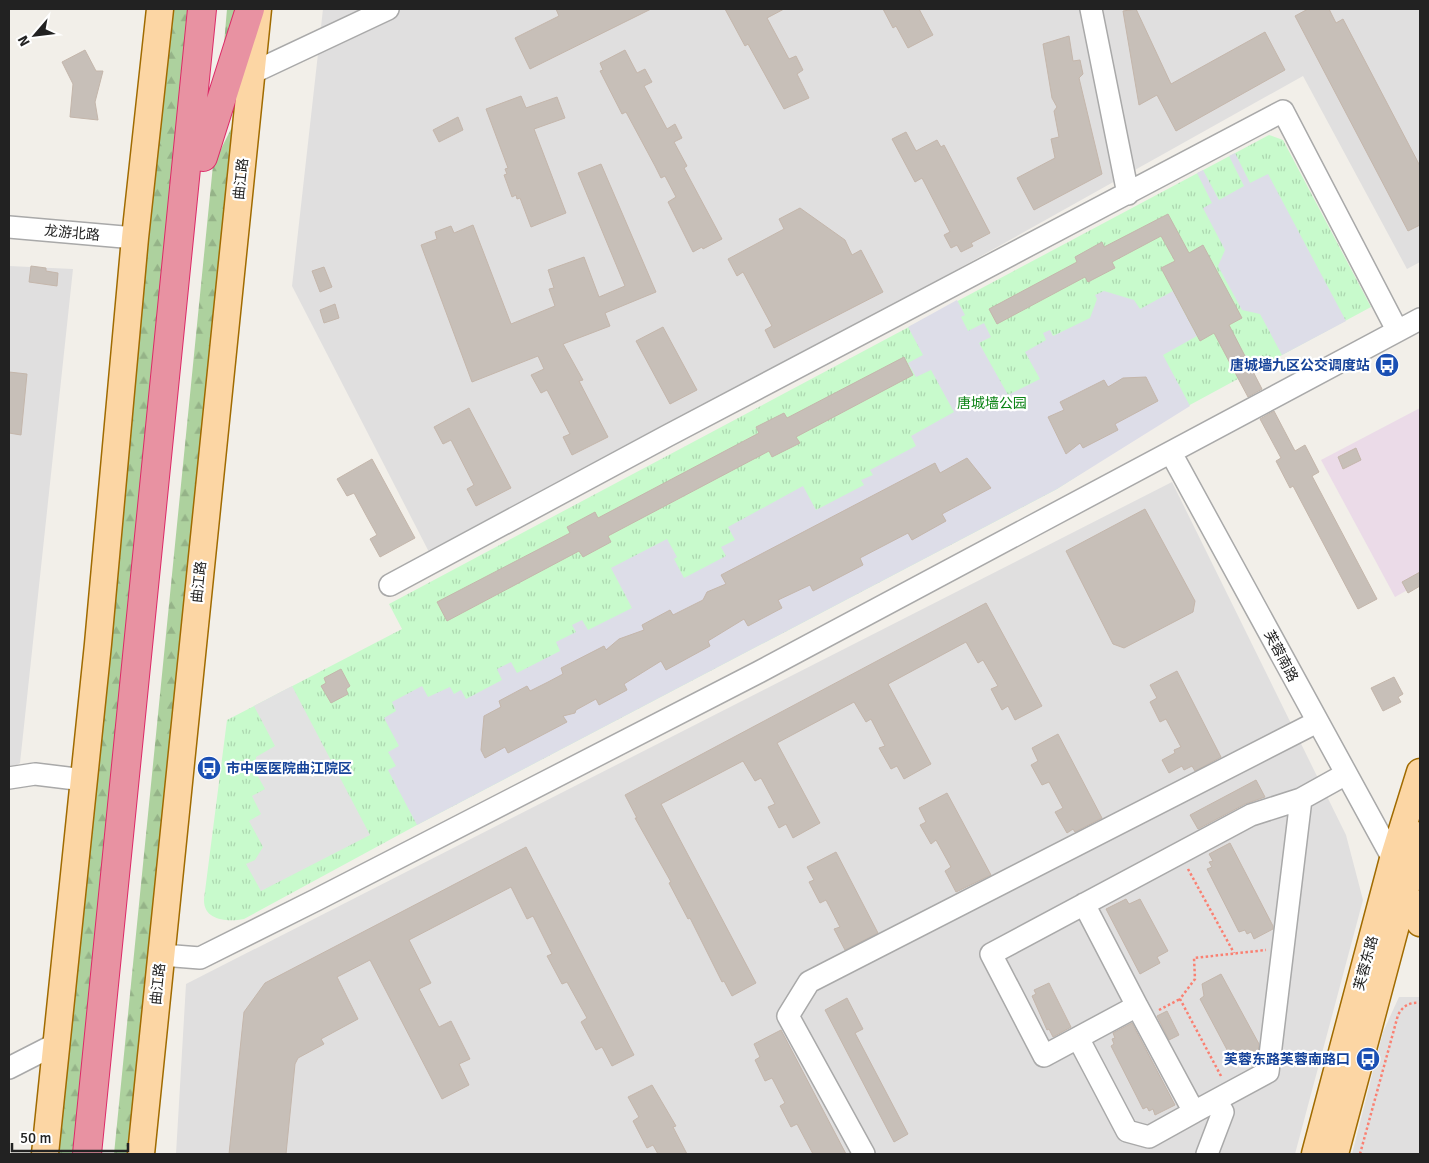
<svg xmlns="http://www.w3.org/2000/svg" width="1429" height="1163" font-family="Signika,'Noto Sans SC',sans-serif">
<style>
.residential{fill:#e0dfdf}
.industrial{fill:#ebdbe8}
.forest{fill:url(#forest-firs)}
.park{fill:url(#park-tufts)}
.parking{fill:#e2e2e2}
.plaza{fill:#dddde8}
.building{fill:#c7bfb8;stroke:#c4b6ab}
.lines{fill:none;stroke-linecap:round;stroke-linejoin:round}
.minor-casing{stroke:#a9a9a9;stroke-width:24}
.major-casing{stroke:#a06b00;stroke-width:29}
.highway-casing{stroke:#dc2a67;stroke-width:30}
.path{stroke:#fa8072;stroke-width:2.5;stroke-dasharray:2.5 2.5;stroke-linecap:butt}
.minor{stroke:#fff;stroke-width:21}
.major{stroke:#fcd6a4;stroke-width:26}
.highway{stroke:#e892a2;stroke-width:28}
.labels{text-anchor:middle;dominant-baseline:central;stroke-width:4.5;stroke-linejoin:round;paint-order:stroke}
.street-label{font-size:14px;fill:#222;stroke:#fff}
.transit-label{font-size:14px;font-weight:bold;fill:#164399;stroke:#fff;text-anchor:end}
.park-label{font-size:14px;fill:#0c8416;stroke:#fff}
</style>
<defs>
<pattern id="forest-firs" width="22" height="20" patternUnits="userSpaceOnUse" patternTransform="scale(1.25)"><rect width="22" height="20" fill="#add19e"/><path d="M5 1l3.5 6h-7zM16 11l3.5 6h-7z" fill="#95b388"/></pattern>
<pattern id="park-tufts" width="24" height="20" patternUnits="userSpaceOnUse" patternTransform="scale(1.25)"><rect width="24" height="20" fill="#c8facc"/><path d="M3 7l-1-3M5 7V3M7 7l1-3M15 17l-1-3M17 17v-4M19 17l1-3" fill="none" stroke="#acd6af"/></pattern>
</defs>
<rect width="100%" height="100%" fill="#f2efe9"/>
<path class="residential" d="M323 9H1420V262L1407 269 1303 76 949 274 429 552 292 286Z
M9 266 73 269 20 763 9 769Z
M1172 482 1346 835 1363 900 1295 1154H176L186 984Z
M1399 997H1420V1154H1352L1383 1032Z"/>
<path class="industrial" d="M1420 408V583L1395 597 1321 460Z"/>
<path class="forest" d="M170 9H190L75 1154H54Z
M227 9H241L223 55Z
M236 119 128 1154H114L213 165Z"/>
<path class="park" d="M1269 135 1283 140 1371 307 1175 413 1057 489 417 825 244 919C228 922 203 921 204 899L227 720 402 629 389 604Z"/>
<path class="parking" d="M292 686 370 835 261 891 246 864 255 860 263 847 249 821 261 814 252 796 265 789 256 773V757L275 746 254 706Z"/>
<path class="plaza" d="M1235 153 1250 183 1268 174 1346 321 1282 355 1260 314 1242 310 1218 266 1225 250 1203 208 1212 203 1197 173 1203 170 1219 200 1244 186 1229 156Z
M1104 291 1134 300 1140 309 1173 291 1197 336 1163 355 1190 406 1057 489 417 825 388 770 396 766 388 752 399 746 384 718 396 711 392 702 422 686 428 697 450 687 454 694 461 690 466 699 502 680 497 669 511 662 517 673 560 651 556 642 576 632 572 625 582 620 588 630 632 608 611 568 667 539 677 557 674 559 684 578 726 556 721 547 735 540 728 527 803 486 816 510 864 485 861 480 873 475 870 470 916 446 911 436 954 412 931 370 916 377 908 363 923 355 908 327 957 300 965 315 961 317 968 331 984 323 991 337 979 343 1008 395 1040 379 1025 352 1046 340 1043 333 1050 330 1053 336 1090 318 1097 299 1095 295Z"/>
<path class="building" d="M556 9H651L530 69 515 38 559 16Z
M725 9H784L767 18 789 59 796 56 803 70 797 74 809 98 784 109 748 44 745 46Z
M883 9H919L933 35 908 48 896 26 893 28Z
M1136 9 1171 84 1265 32 1285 70 1176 131 1157 95 1139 105 1123 11Z
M1308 9H1329L1336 23 1343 19 1420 166V225L1408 231 1295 16Z
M1069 36 1073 61 1080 60 1083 74 1079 78 1102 174 1034 210 1017 178 1055 158 1051 139 1059 137 1054 111 1057 107 1052 98 1043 44Z
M85 50 96 71H103L95 102 98 120 70 117 73 84 62 62Z
M625 50 637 73 645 69 652 82 644 86 667 129 675 124 682 138 674 142 687 166 684 168 722 239 703 249 702 247 693 252 668 202 676 197 665 176 661 178 655 166 626 112 622 114 600 71 603 70 600 63Z
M521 96 526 108 557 97 565 118 534 129 566 213 531 227 520 198 517 199 516 195 512 197 504 175 507 174 505 169 508 168 486 109Z
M458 117 463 130 439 142 433 130Z
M906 132 916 151 937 140 941 147 944 145 990 233 971 243 973 246 961 252 957 245 951 248 944 235 950 232 922 178 915 182 892 139Z
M601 164 656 292 605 313 610 326 563 344 583 380 579 381 608 437 572 455 563 437 570 434 547 390 541 393 531 375 544 369 538 356 472 382 421 245 437 239 435 232 451 226 454 233 473 225 511 324 555 306 549 289 554 288 548 270 584 257 599 297 625 286 578 173Z
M800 208 845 240 852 255 861 250 883 292 774 348 765 330 772 326 743 272 737 276 728 259 784 229 779 219Z
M1168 214 1189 253 1203 245 1242 318 1229 325 1262 389 1248 397 1214 333 1200 341 1161 268 1175 261 1161 236 1112 262 1115 268 1088 282 1085 277 997 324 989 309 1077 262 1075 257 1102 242 1104 247Z
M31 266 46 268V271L58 273 57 286 29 282Z
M324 267 332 287 320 292 312 271Z
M335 304 339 318 324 323 320 310Z
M663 327 697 390 670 404 636 341Z
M904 357 913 375 796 437 800 443 772 457 769 451 608 536 611 542 583 557 579 551 447 621 437 602 570 533 567 527 595 512 598 518 759 433 756 427 784 413 787 418Z
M9 372 27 374 21 435 9 433Z
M1146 377 1158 401 1115 424 1118 430 1083 448 1080 443 1066 454 1048 417 1064 410 1060 402 1104 380 1108 387 1123 378Z
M469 408 511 488 476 506 467 489 474 485 451 440 443 444 434 427Z
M1274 411 1295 451 1305 445 1319 472 1312 476 1377 599 1358 609 1293 486 1290 488 1276 461 1281 458 1260 419Z
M1356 448 1361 460 1343 469 1338 457Z
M967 458 991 488 942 514 946 521 912 540 908 533 860 558 863 565 813 591 810 585 778 600 782 608 748 626 744 619 708 641 710 646 666 670 661 661 624 684 627 690 599 705 596 699 576 710 575 713 563 716 567 722 508 753 505 747 485 758 481 750 484 716 501 707 499 701 527 686 530 691 548 682 563 674 561 668 604 646 606 650 619 639 644 630 642 625 670 610 673 615 703 600 707 592 726 584 721 575 935 463 940 473Z
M372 459 415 538 380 557 370 539 377 535 367 517 354 493 347 496 337 479Z
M1145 509 1195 601 1193 612 1124 648 1113 644 1066 551Z
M1420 572V586L1408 593 1402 582Z
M986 603 1042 706 1015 720 1008 706 1002 710 991 689 998 686 983 660 978 663 966 642 888 684 931 764 904 779 897 766 891 769 879 748 885 746 871 719 866 722 854 702 777 743 820 823 793 838 786 824 779 828 768 807 775 804 761 778 755 781 743 761 661 804 756 983 732 996 724 981 722 982 690 918 688 919 669 883 671 882 635 818H637L625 795Z
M341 669 350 686 346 689 348 694 331 703 321 686 326 683 324 678Z
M1177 671 1221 757 1195 771 1192 766 1184 770 1182 766 1169 773 1162 760 1175 753 1174 750 1181 747 1166 719 1160 722 1150 702 1157 698 1150 685Z
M1394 677 1403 694 1398 697 1401 702 1383 711 1371 688Z
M1058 734 1102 818 1075 832 1073 829 1067 833 1055 812 1063 808 1049 782 1042 785 1031 765 1038 761 1032 748Z
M1256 780 1265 797 1245 804 1198 829 1190 815Z
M947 793 991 875 956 892 945 871 951 867 936 840 931 844 920 825 926 822 919 808Z
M1230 843 1273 926V929L1254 939 1251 932 1247 934 1245 930 1239 932 1207 869 1212 867 1209 862 1213 861 1209 854Z
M526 847 634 1055 612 1066 602 1047 596 1050 581 1022 587 1018 567 982 562 984 547 956 552 954 533 916 527 919 511 887 409 940 431 983 419 989 439 1027 451 1021 470 1059 459 1064 469 1085 442 1099 370 960 337 977 358 1019 321 1039 324 1044 298 1058 295 1064 286 1154H229L244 1012 265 983Z
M836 852 878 933 845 950 834 929 840 927 826 900 820 903 809 882 814 880 807 867Z
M1126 899 1129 904 1140 899 1168 951 1157 957 1160 963 1140 974 1106 909Z
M1221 974 1259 1044 1257 1061 1253 1063 1245 1066 1243 1062 1240 1063 1237 1058 1233 1061 1200 999 1204 996 1202 984Z
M1049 983 1071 1027 1053 1037 1049 1029 1047 1030 1032 996 1036 994 1034 990Z
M847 998 863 1029 855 1033 908 1134 894 1142 825 1010Z
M1167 1011 1179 1035 1169 1040 1157 1016Z
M1132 1023 1175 1105 1155 1115 1153 1109 1149 1111 1147 1107 1143 1109 1111 1046 1114 1044 1112 1039 1115 1038 1113 1033Z
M781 1030 846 1154H813L797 1124 791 1127 780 1106 785 1103 772 1078 765 1081 755 1060 760 1057 754 1044Z
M652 1085 676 1126 673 1127 687 1154H658L653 1145 647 1148 633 1121 639 1117 628 1097Z"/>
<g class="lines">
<g class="minor-casing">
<path id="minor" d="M1091 9 1128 194
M252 73 388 9
M9 227 135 238
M1171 453 1393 859
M390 585 667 436 1283 111 1397 330
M9 778 35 774 84 780
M1301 799 1268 1072 1194 1112 1137 1006 1044 1056 991 954 1251 815 1301 799 1346 774
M1084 904 1137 1006
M162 955 200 958 316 900 759 672 1420 319
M1078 1038 1127 1131 1149 1137 1194 1112
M9 1068 56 1044
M864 1154 788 1016 809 982 1317 722
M1207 1154 1223 1112 1216 1100"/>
</g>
<g class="major-casing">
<path id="major" d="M1402 886 1420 923
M45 1154 98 644 135 238 160 9
M141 1154 258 9
M1315 1154 1393 859 1420 772
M1335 1154 1420 835"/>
</g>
<g class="highway-casing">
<path id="highway" d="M203 157 250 9
M87 1154 202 9"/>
</g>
<path class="path" d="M1188 869 1234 953
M1159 1010 1180 999
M1221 1076 1180 999 1195 979 1194 958 1266 950
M1360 1154 1398 1015C1403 1006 1409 1002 1420 1003"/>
<use href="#minor" class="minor"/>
<use href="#major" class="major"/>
<use href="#highway" class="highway"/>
</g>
<defs>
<g id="bus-disc" transform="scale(1.25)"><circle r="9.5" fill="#1a4fb4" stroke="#fff"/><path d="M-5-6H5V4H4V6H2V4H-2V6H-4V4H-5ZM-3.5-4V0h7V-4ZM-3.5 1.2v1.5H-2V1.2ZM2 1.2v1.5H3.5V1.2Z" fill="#fff"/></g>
</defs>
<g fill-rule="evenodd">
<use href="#bus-disc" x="1387" y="365"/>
<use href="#bus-disc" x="209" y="768"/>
<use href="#bus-disc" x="1368" y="1059"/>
</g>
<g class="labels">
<g class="street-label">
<text transform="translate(241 179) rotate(-84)">曲江路</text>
<text transform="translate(72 233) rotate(5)">龙游北路</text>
<text transform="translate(199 582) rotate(-84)">曲江路</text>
<text transform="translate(1281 656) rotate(62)">芙蓉南路</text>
<text transform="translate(1366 963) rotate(-75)">芙蓉东路</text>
<text transform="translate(158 984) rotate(-84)">曲江路</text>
</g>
<g class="transit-label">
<text x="1370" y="365">唐城墙九区公交调度站</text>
<text x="226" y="768" text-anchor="start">市中医医院曲江院区</text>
<text x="1350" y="1059">芙蓉东路芙蓉南路口</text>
</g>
<g class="park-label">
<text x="992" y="403">唐城墙公园</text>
</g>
</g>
<rect width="1429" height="1163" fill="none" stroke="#222222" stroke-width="20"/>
<g transform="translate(35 35) rotate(242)" stroke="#ffffff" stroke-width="4" paint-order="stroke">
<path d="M0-4L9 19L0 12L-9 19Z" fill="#222222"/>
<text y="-8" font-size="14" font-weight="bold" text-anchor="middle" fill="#222222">N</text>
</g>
<path d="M12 1143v8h116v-8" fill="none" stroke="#222222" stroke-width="2.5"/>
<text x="20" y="1143" font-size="15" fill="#222222" stroke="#ffffff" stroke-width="4" paint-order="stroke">50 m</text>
</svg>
